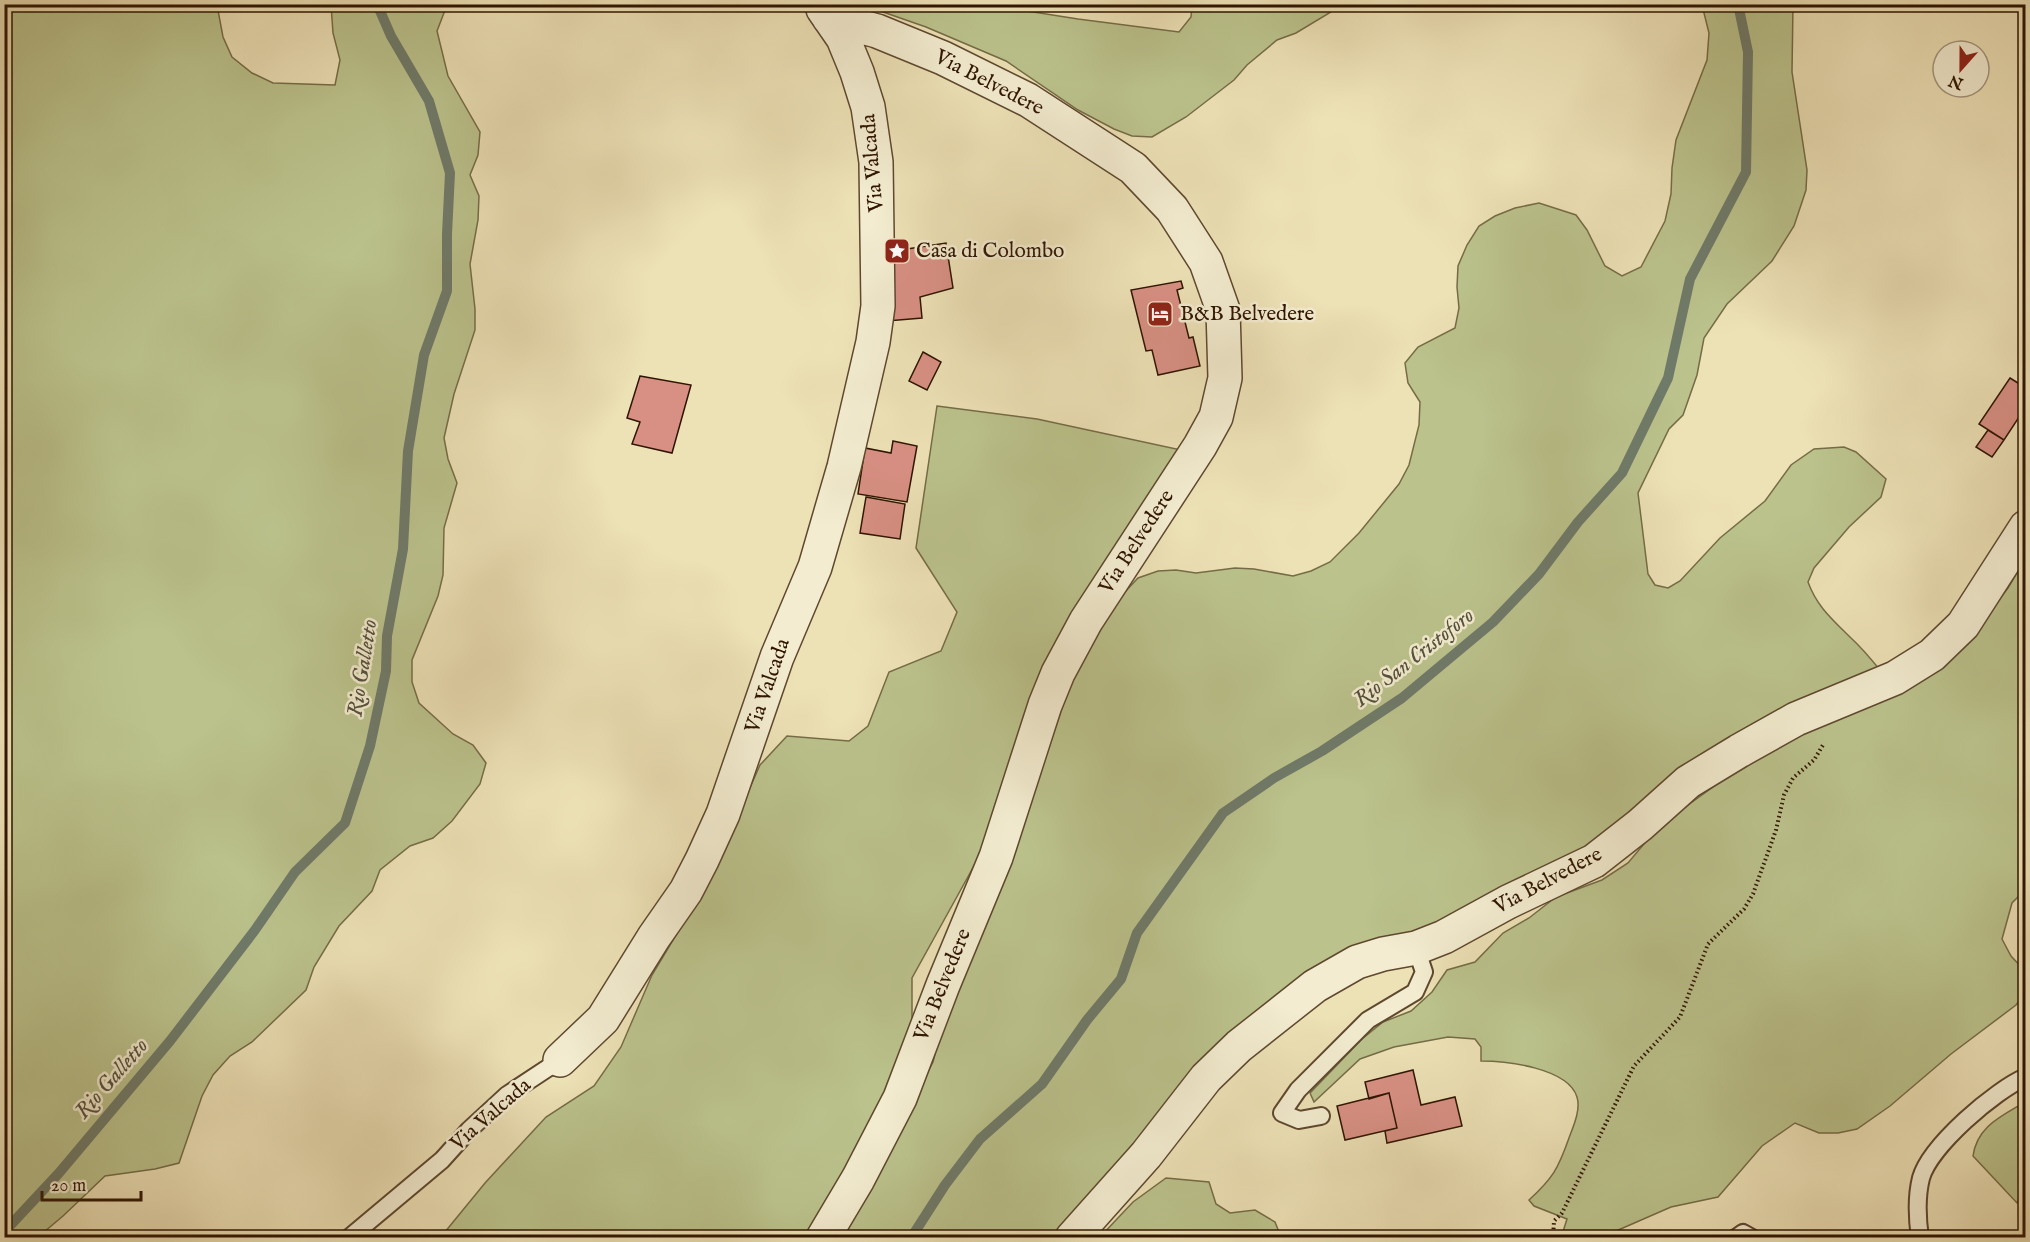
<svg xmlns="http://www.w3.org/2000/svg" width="2030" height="1242" font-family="'IM FELL English',serif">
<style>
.green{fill:#bbc28c;stroke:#756c46;stroke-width:1.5}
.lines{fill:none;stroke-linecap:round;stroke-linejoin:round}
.stream{stroke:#6f7a69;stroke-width:10}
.building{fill:#d89084;stroke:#2f1501;stroke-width:1.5}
.service-casing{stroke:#5e482e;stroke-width:20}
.minor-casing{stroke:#5e482e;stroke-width:36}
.path{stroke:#2f1501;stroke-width:4;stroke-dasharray:1.5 3;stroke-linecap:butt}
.service{stroke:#f3ecd0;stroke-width:16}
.minor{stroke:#f3ecd0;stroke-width:33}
.labels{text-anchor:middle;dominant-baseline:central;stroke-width:5;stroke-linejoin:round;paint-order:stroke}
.street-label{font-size:21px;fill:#2f1501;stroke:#f3ecd0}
.poi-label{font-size:21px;fill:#2f1501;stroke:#f3ecd0;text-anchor:start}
.water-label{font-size:22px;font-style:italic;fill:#54503e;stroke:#f3ecd0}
</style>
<rect width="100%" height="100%" fill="#ede1b6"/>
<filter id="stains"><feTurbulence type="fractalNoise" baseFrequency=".00333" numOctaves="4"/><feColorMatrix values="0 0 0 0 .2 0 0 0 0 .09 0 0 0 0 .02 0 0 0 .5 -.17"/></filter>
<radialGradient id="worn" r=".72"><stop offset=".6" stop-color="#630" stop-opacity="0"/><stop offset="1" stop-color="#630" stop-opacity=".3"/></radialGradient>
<path class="green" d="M4 5H217L223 37 232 57 252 73 273 83 335 85 340 60 333 33 331 5H447L437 31 448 76 480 132 478 155 470 175 479 196 478 220 470 264 475 309V330L454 394 444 438 448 459 457 483 444 528 443 575 438 596 412 660V682L419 703 453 734 473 745 486 763 480 784 452 821 433 838 410 846 380 870 372 891 339 926 314 967 306 990 252 1042 230 1056 213 1075 202 1096 179 1163 155 1169 105 1176 63 1216 38 1237H4Z
M863 5H989L1078 19 1179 32 1191 17 1192 5H1337L1331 12 1296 33 1277 40 1247 65 1234 80 1186 117 1152 137 1132 136 1114 129 1078 110 1006 61 926 27Z
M1702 5H1793L1792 72 1807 170 1806 190 1794 226 1772 261 1727 304 1704 338 1697 375 1683 415 1669 429 1638 493 1648 574 1655 585 1668 588 1680 581 1720 538 1765 501 1791 465 1814 449 1844 447 1856 452 1886 479 1881 497 1849 527 1814 568 1808 582C1817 607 1833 620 1851 638 1862 648 1871 659 1880 670L1615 834 1416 935 1371 942 1057 1237 832 1238 885 1154 933 1062 948 1002 1015 848 1078 660 1124 593 1138 578 1158 571 1176 570 1196 573 1235 568 1254 569 1293 576 1311 571 1330 562 1359 533 1399 484 1409 465 1419 425 1420 402 1408 383 1405 363 1418 347 1455 328 1459 308 1457 287 1458 266 1467 245 1479 226 1495 216 1515 208 1539 203 1576 215 1587 230 1605 266 1622 276 1641 267 1665 221 1671 194 1672 168 1676 140 1707 60 1709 33Z
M937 406 1037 419 1181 450 985 846 912 978V1026L899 1074 812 1237 440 1238 485 1183 546 1117 594 1086 621 1047 652 975 708 882 760 765 787 736 849 741 868 726 889 672 941 651 957 612 916 548Z
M2025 559V890L2012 903 2002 939 2011 956 2024 970 2025 993 2016 1005 1951 1054 1890 1106 1857 1129 1838 1133H1819L1795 1123 1762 1146 1718 1197 1671 1207 1616 1231 1608 1237 1561 1238 1567 1219 1534 1206 1529 1200C1553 1178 1558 1169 1569 1138 1573 1127 1581 1110 1577 1097 1568 1068 1507 1061 1481 1061V1047L1475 1039 1448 1037 1394 1047 1360 1059 1314 1102 1310 1093 1362 1039 1383 1022 1411 1011 1432 992 1447 970 1475 962 1503 933 1529 918 1556 897 1602 880 1628 863 1659 826 1753 758 1882 696 1962 646 2008 588Z
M2025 1102V1184L2017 1203 1973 1156C1977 1126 2002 1116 2025 1102Z
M1166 1178 1209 1182 1216 1204 1230 1213 1255 1210 1275 1222 1281 1237H1100L1133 1202Z"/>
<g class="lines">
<path class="stream" d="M4 1232 59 1173 170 1041 255 930 295 872 345 823 370 746 386 671 387 636 403 549 408 451 424 355 447 291V234L450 173 429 101 391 36 377 4
M911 1238 945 1185 980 1139 1042 1084 1087 1020 1121 979 1137 933 1223 813 1274 778 1322 751 1402 698 1493 622 1539 574 1578 522 1622 473 1668 378 1690 279 1746 172 1748 52 1738 4"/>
</g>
<path class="building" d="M946 243 953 288 920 297 922 318 887 321 881 253Z
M1181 281 1183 288 1177 290 1189 338 1193 337 1200 366 1158 375 1152 350 1146 351 1131 290Z
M923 352 941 362 927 390 909 381Z
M640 376 691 385 672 453 632 444 640 422 627 418Z
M2010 378 2026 388V399L2021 405 2025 408 2004 440 1979 424Z
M1988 430 2004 440 1992 457 1976 447Z
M893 441 917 446 907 502 858 494 865 448 891 453Z
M866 497 905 504 900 539 860 533Z
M1413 1070 1421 1105 1455 1097 1462 1126 1387 1143 1385 1131 1397 1128 1389 1093 1369 1099 1365 1082Z
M1389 1093 1397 1128 1345 1140 1337 1106Z"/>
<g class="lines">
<g class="service-casing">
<path id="service" d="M1321 1116 1299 1120 1282 1113 1298 1090 1368 1020 1415 992 1424 972 1416 948
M349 1238 442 1160 469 1130 507 1095 560 1060
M1736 1238 1743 1233 1752 1238
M1920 1238C1917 1217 1916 1198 1921 1178 1930 1146 1995 1090 2026 1077"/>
</g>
<g class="minor-casing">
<path id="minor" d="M560 1060 603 1019 654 937 686 891 702 860 723 814 777 657 815 567 844 467 873 342 878 306 876 162 868 107 857 72 843 38 823 9
M823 1238 858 1179 900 1098 943 985 996 857 1045 705 1058 673 1086 621 1200 446 1216 417 1225 378 1223 310 1206 262 1172 209 1133 168 1028 100 943 58 877 31 829 18
M1072 1238 1146 1155 1206 1078 1239 1046 1315 986 1357 962 1383 954 1416 948 1444 937 1508 902 1594 861 1640 825 1688 782 1739 751 1796 719 1895 678 1932 655 1963 625 2026 527"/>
</g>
<path class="path" d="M1553 1238 1554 1221 1562 1213 1634 1066 1680 1017 1708 944 1744 909 1753 894 1776 830 1784 795 1793 778 1814 760 1823 745"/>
<use href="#service" class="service"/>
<use href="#minor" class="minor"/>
</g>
<defs>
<g id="sight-square" transform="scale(1.35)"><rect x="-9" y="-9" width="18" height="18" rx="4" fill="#8f2418" stroke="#f3ecd0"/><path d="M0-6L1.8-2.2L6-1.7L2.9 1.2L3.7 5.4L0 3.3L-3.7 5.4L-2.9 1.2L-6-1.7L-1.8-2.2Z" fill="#fff"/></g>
<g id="hotel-square" transform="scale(1.35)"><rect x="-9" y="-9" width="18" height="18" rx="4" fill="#8f2418" stroke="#f3ecd0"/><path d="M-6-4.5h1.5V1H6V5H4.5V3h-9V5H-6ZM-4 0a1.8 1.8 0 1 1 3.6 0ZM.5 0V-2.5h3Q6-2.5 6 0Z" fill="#fff"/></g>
</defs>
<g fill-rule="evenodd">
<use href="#sight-square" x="897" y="251"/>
<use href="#hotel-square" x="1160" y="314"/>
</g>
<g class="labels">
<g class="street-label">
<text transform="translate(989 83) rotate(27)">Via Belvedere</text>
<text transform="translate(873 163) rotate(-95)">Via Valcada</text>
<text transform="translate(1137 542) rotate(-57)">Via Belvedere</text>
<text transform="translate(768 686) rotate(-71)">Via Valcada</text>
<text transform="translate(1548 881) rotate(-28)">Via Belvedere</text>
<text transform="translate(943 985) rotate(-68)">Via Belvedere</text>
<text transform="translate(491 1115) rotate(-41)">Via Valcada</text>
</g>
<g class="poi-label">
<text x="916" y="251">Casa di Colombo</text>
<text x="1180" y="314">B&amp;B Belvedere</text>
</g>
<g class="water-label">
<text transform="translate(1414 658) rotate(-38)">Rio San Cristoforo</text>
<text transform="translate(363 668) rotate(-81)">Rio Galletto</text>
<text transform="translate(112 1079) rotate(-49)">Rio Galletto</text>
</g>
</g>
<rect width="2030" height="1242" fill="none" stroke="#ede1b6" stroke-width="24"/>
<rect x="6" y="6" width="2018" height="1230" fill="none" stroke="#2f1501" stroke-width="3"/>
<rect x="12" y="12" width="2006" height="1218" fill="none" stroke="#2f1501" stroke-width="1.5"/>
<g transform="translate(1961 69) rotate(201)"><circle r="28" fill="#f3ecd0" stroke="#a5967d" stroke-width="1.5"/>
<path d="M0-4.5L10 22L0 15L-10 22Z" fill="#8f2418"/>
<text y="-9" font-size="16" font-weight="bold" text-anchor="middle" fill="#2f1501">N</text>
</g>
<path d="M42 1191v9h99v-9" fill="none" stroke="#2f1501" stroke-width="3"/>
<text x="51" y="1191" font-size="18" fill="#2f1501" stroke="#f3ecd0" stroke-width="4.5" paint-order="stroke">20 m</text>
<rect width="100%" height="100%" filter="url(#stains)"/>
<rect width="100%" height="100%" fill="url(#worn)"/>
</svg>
